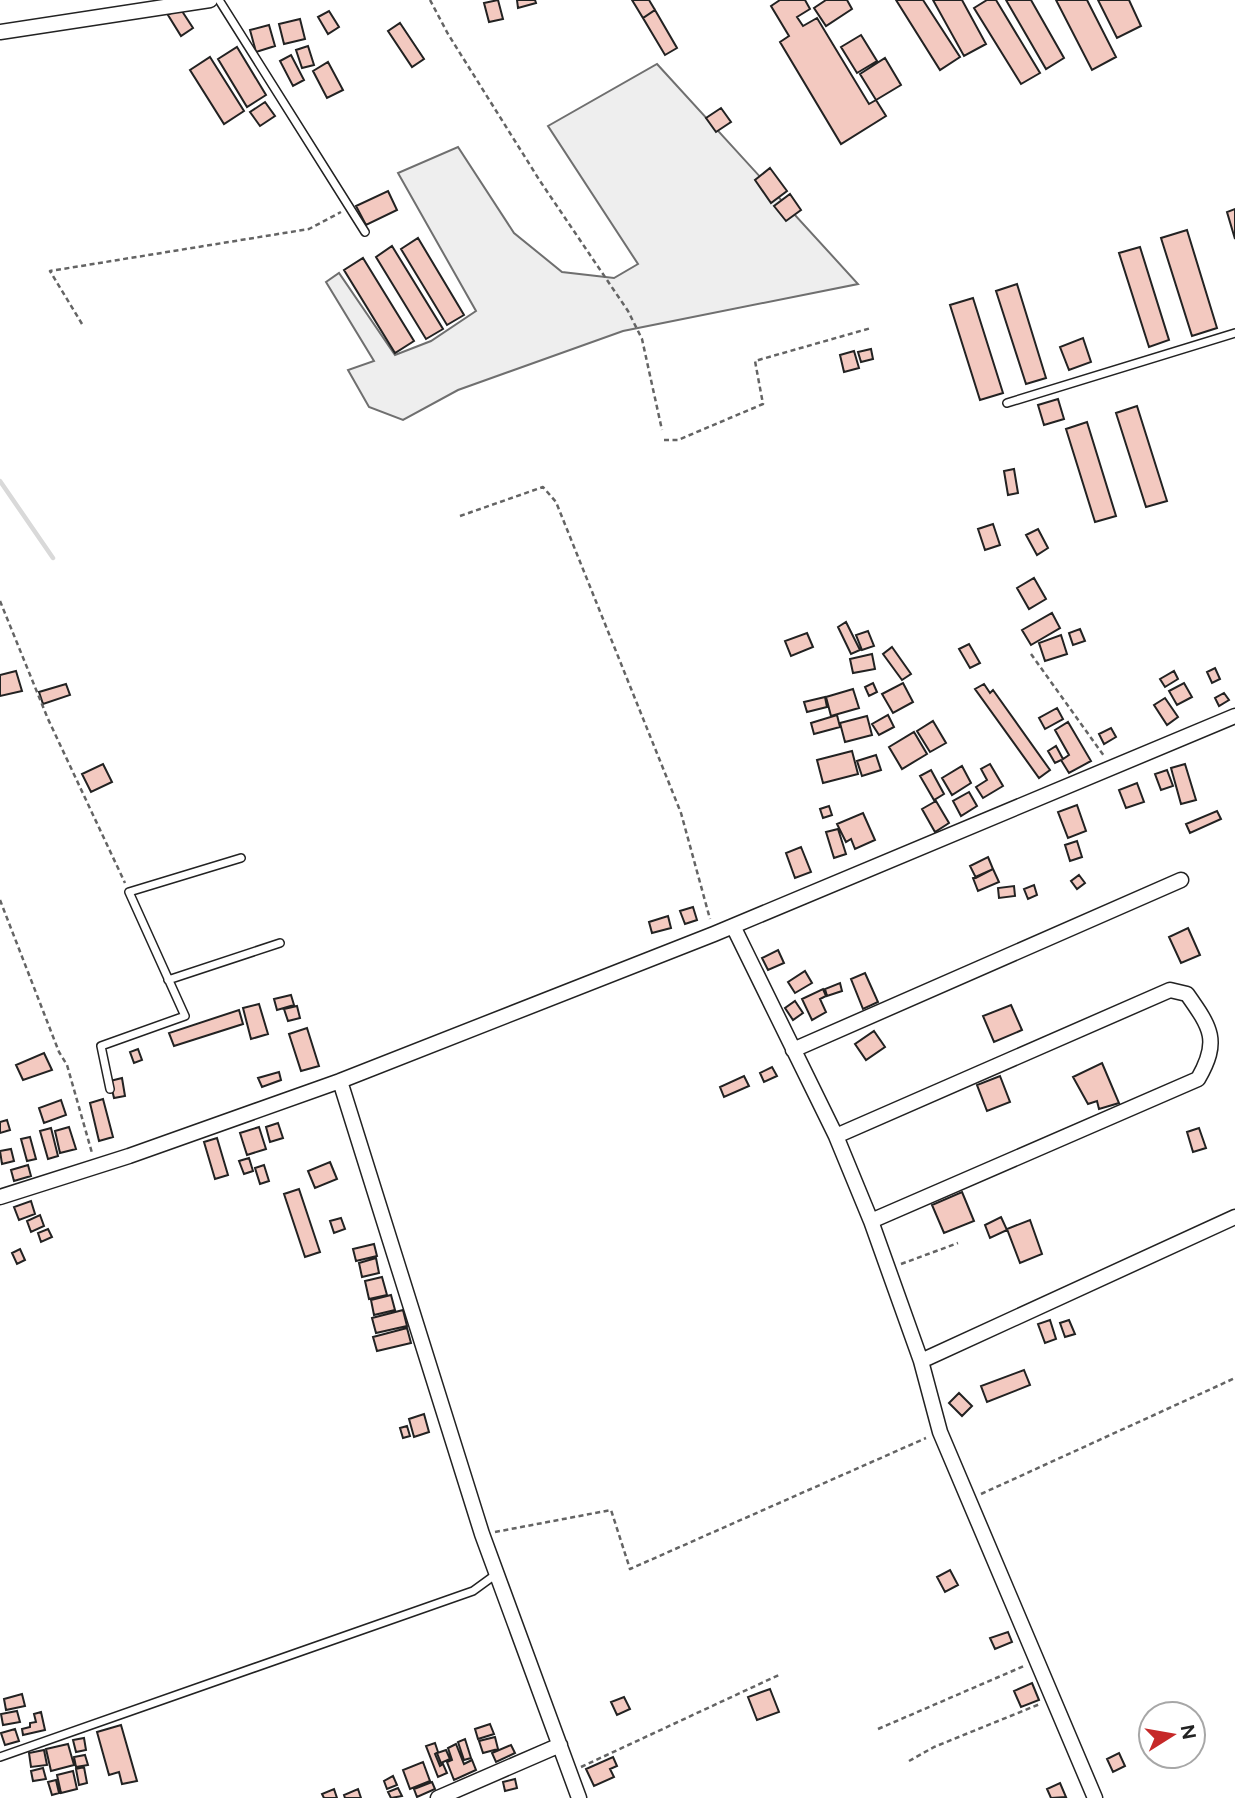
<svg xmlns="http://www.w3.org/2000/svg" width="1235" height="1798" font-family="Figtree,sans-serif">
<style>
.green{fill:#eee;stroke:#6f6f6f;stroke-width:2}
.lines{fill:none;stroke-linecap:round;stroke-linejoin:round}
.stream{stroke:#d9d9d9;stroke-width:4.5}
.building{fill:#f3c9c0;stroke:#222;stroke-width:2}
.service-casing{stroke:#222;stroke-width:10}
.minor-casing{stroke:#222;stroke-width:17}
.path{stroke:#646464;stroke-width:2.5;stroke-dasharray:5 3.5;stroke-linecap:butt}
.service{stroke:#fff;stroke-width:7}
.minor{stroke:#fff;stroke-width:14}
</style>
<rect width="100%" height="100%" fill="#fff"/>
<path class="green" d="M657 64 858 284 623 331 458 390 403 420 369 407 348 370 374 361 326 282 339 273 395 355 431 341 476 311 398 173 458 147 514 233 562 272 614 278 638 264 548 126Z"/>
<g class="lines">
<path class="stream" d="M0 481 53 558"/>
</g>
<path class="building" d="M498 0 503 19 489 22 484 3Z
M517 0H535L536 3 518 8Z
M632 0H649L655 10 643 18Z
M780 0H805L810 9 797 17 803 26 817 18 869 104 876 100 886 116 841 144 780 42 789 36 771 6Z
M826 0H847L852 9 826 26 814 8Z
M896 0H923L960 57 940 70Z
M933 0H962L986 44 964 56Z
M987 0H996L1040 73 1021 84 974 8Z
M1006 0H1031L1064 58 1046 69Z
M1056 0H1087L1116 57 1092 70Z
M1098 0H1129L1141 26 1117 38Z
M180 8 193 28 181 36 168 15Z
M655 10 677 48 665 55 643 18Z
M329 11 339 27 328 34 318 17Z
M300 19 305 39 284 44 279 24Z
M400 23 424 59 412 67 388 31Z
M269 25 275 46 256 52 250 30Z
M861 35 877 61 857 73 841 47Z
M308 46 314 65 302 68 296 50Z
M237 47 266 95 247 107 218 59Z
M291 55 304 80 293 86 280 61Z
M210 57 244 111 224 124 190 70Z
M885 58 901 85 876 100 860 74Z
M328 62 343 90 327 98 313 71Z
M265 102 275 116 260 126 250 112Z
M721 108 731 122 716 132 706 118Z
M770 168 787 191 771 203 755 180Z
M388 191 397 210 366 225 356 206Z
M790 194 801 210 786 221 774 206Z
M1235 209V239L1227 212Z
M1187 230 1217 328 1192 336 1161 238Z
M418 238 464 315 447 325 401 249Z
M392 246 443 329 426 339 376 257Z
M1140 247 1169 340 1149 347 1119 253Z
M363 258 414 341 395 353 344 270Z
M1017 284 1046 378 1026 384 996 291Z
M973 298 1003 393 980 400 950 305Z
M1083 338 1091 362 1069 370 1060 347Z
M871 349 873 359 861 362 858 352Z
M854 351 859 368 844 372 840 355Z
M1058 399 1064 419 1044 425 1038 405Z
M1137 406 1167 501 1146 507 1116 413Z
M1087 422 1116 516 1095 522 1066 429Z
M1014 469 1018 493 1008 495 1004 471Z
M993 524 1000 545 985 550 978 529Z
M1038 529 1048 548 1037 555 1026 535Z
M1034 578 1046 599 1029 609 1017 588Z
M1052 613 1060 628 1031 645 1022 630Z
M846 622 860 650 851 654 838 627Z
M1080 629 1085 641 1073 645 1069 633Z
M868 631 874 646 862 650 856 635Z
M807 633 813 647 791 656 785 641Z
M1061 635 1067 654 1045 661 1039 643Z
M969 644 980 663 970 668 959 649Z
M892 647 911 674 902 680 883 654Z
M872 654 875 669 853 673 850 659Z
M1215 668 1220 679 1212 683 1207 672Z
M16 671 22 691 0 696V675Z
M1174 671 1178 679 1165 687 1160 679Z
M873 683 877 692 869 696 865 687Z
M903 683 913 702 893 713 882 694Z
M1184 683 1192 697 1177 705 1169 691Z
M66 684 70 695 43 704 39 692Z
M984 684 990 693 993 690 1050 770 1039 778 975 689Z
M853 689 859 708 831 716 826 697Z
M1224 693 1229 700 1219 706 1215 698Z
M825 697 827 707 807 712 804 702Z
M1165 698 1178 717 1167 725 1154 705Z
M1057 708 1063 719 1045 729 1039 718Z
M837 715 840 727 814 734 811 723Z
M888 715 894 727 879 735 872 724Z
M867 716 872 735 845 742 840 723Z
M933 721 946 743 930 752 917 731Z
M1068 722 1091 761 1069 773 1061 760 1055 763 1048 751 1056 746 1063 759 1069 755 1055 730Z
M1111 728 1116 737 1104 744 1099 734Z
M914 732 927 754 902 769 889 747Z
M852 751 858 774 823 783 817 760Z
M876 755 881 770 862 776 857 761Z
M103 764 112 782 91 792 82 774Z
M990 764 1003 786 983 798 976 787 987 780 981 769Z
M1185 764 1196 800 1181 804 1171 768Z
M962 766 971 783 952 795 942 778Z
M931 770 944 794 934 800 920 776Z
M1167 770 1173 786 1161 790 1155 774Z
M1137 783 1144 802 1126 808 1119 790Z
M969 792 977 806 961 816 953 801Z
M936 801 949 823 935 832 922 809Z
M1077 805 1086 831 1068 838 1058 812Z
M829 806 832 815 823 818 820 809Z
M1217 811 1221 819 1190 833 1186 824Z
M863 813 875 840 855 849 851 839 846 842 837 824Z
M838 829 846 854 834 858 826 832Z
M1077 841 1082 857 1070 861 1065 845Z
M801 847 811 872 795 878 786 853Z
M988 857 993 869 976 878 970 866Z
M993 869 999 882 978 891 973 878Z
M1079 875 1085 883 1077 889 1071 881Z
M1034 885 1037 895 1028 899 1024 889Z
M1014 886 1015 896 999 898 998 888Z
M693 907 697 920 685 924 680 911Z
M668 916 671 928 652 933 649 922Z
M1188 928 1200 955 1181 963 1169 937Z
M778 950 784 963 768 970 762 958Z
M805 971 812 983 795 993 788 982Z
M865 973 878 1002 863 1009 851 979Z
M840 983 842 991 827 996 825 989Z
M823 989 826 996 820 999 826 1012 812 1020 802 999Z
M291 995 294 1005 277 1010 274 999Z
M795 1001 803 1013 793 1020 785 1008Z
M259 1004 268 1034 251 1039 243 1008Z
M1011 1005 1022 1030 994 1042 983 1016Z
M297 1006 300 1018 288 1021 284 1009Z
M239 1010 243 1024 174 1046 169 1033Z
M307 1028 319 1066 301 1071 289 1034Z
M874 1031 885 1047 866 1060 855 1044Z
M138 1049 142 1060 134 1063 130 1052Z
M44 1053 52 1070 23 1080 16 1065Z
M1102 1063 1119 1103 1099 1109 1097 1101 1088 1104 1073 1077Z
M772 1067 777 1076 764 1082 760 1073Z
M279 1072 281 1080 262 1087 258 1078Z
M744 1076 749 1086 724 1097 720 1087Z
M1000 1076 1010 1102 987 1111 977 1085Z
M122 1078 125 1096 114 1098 110 1081Z
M103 1099 113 1137 99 1141 90 1103Z
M61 1100 66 1115 44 1123 39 1108Z
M7 1120 10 1130 0 1133V1122Z
M278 1123 283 1138 270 1142 266 1127Z
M69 1127 76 1149 60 1153 55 1131Z
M259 1127 266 1149 247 1155 240 1133Z
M51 1128 58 1156 48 1159 40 1131Z
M1199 1128 1206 1148 1193 1152 1187 1132Z
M30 1137 36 1159 27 1161 21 1139Z
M217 1138 228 1175 215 1179 204 1142Z
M11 1149 14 1161 2 1164 0 1151Z
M249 1158 253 1171 244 1174 239 1161Z
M330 1162 337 1179 315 1188 308 1171Z
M28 1165 31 1176 14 1181 11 1170Z
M264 1165 269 1181 260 1184 255 1168Z
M299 1189 320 1252 305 1257 284 1194Z
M962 1192 974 1221 944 1233 932 1205Z
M31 1201 35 1214 19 1220 14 1207Z
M40 1215 44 1226 31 1232 27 1221Z
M1001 1217 1007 1230 990 1238 985 1225Z
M341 1218 345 1229 334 1233 330 1221Z
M1030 1220 1042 1254 1020 1263 1007 1229Z
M48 1229 52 1237 41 1242 38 1233Z
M374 1244 377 1256 356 1261 353 1249Z
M20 1249 25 1260 17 1264 12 1253Z
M376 1258 379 1273 362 1277 359 1263Z
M382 1277 387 1295 369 1299 365 1281Z
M391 1295 395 1310 374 1315 371 1300Z
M403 1310 407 1326 376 1333 372 1318Z
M1050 1320 1056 1339 1045 1343 1038 1324Z
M1069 1320 1075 1334 1065 1337 1060 1323Z
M407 1328 411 1343 377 1351 373 1337Z
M1024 1370 1030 1385 987 1402 981 1386Z
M959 1393 972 1406 962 1416 949 1403Z
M424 1414 429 1432 414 1437 409 1419Z
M407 1426 410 1436 403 1438 400 1428Z
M950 1570 958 1585 945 1592 937 1577Z
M1008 1632 1012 1642 995 1649 990 1638Z
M1032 1683 1039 1700 1021 1707 1014 1691Z
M770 1689 779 1712 757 1720 748 1697Z
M22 1694 25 1706 6 1710 4 1699Z
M624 1697 630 1709 617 1715 611 1702Z
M17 1711 20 1722 3 1725 1 1714Z
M41 1712 45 1730 23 1735 22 1729 30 1727V1723L36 1722 34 1714Z
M490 1724 494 1734 478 1739 475 1729Z
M121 1725 137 1781 122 1784 119 1772 109 1775 97 1732Z
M15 1729 19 1741 5 1745 1 1733Z
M495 1737 498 1749 483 1753 479 1741Z
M84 1738 86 1750 76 1752 73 1740Z
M465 1739 471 1758 464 1760 458 1742Z
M435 1743 438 1752 435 1754 440 1766 443 1764 447 1773 438 1777 426 1746Z
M68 1744 74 1765 51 1771 46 1749Z
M456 1744 464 1764 472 1760 476 1770 454 1780 447 1762 452 1760 448 1748Z
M511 1745 515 1753 496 1762 492 1753Z
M44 1750 47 1765 31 1767 29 1753Z
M446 1750 450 1759 441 1763 437 1753Z
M1119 1753 1125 1766 1113 1772 1107 1759Z
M85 1755 88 1765 76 1767 74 1757Z
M613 1757 617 1766 610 1769 614 1777 594 1786 586 1769Z
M423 1762 430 1781 410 1789 403 1770Z
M84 1767 87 1783 79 1785 76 1769Z
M43 1768 46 1779 33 1781 31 1771Z
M73 1771 77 1789 61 1793 57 1775Z
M393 1776 397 1785 387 1789 384 1781Z
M515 1779 517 1788 505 1791 503 1782Z
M56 1780 59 1793 52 1795 48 1782Z
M432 1782 435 1789 417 1797 414 1789Z
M1060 1783 1066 1797 1051 1798 1047 1789Z
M398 1788 402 1796 391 1798 388 1792Z
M334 1789 337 1798H324L322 1794Z
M358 1789 361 1798H345L344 1795Z"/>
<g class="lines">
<g class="service-casing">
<path id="service" d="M219 0 365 232
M1007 403 1235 333
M168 980 280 943
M110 1089 101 1046 185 1016 129 892 241 858
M0 1757 473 1591 495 1575"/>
</g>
<g class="minor-casing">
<path id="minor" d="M0 32 210 0
M733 926 836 1136 871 1221 921 1361 940 1432 1095 1798
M793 1050 1181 880
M340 1081 482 1534 579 1798
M836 1136 1170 990 1187 994C1211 1028 1220 1041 1198 1079L871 1221
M0 1197 129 1156 340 1081 714 934 1235 716
M921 1361 1235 1217
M438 1798 560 1745"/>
</g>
<path class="path" d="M430 0 448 34 540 181 628 311 642 339 662 430
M82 324 50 271 309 229 341 212
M664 440H678L763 404 755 361 871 328
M460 516 543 487 556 502 681 813 710 919
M0 601 48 719 125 883
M1031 654 1104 756
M0 900 59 1052 67 1065 92 1153
M901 1264 958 1243
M981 1494 1235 1378
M495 1532 611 1510 630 1569 926 1438
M878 1729 1024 1666
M909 1761 934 1747 1040 1704
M581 1767 781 1674"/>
<use href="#service" class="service"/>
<use href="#minor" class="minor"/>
</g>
<g transform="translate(1172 1735) rotate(79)"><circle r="33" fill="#ffffff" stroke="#a7a7a7" stroke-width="2"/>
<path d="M0-5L12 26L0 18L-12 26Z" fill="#c62828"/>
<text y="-10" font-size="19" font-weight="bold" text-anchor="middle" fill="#222222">N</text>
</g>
</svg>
